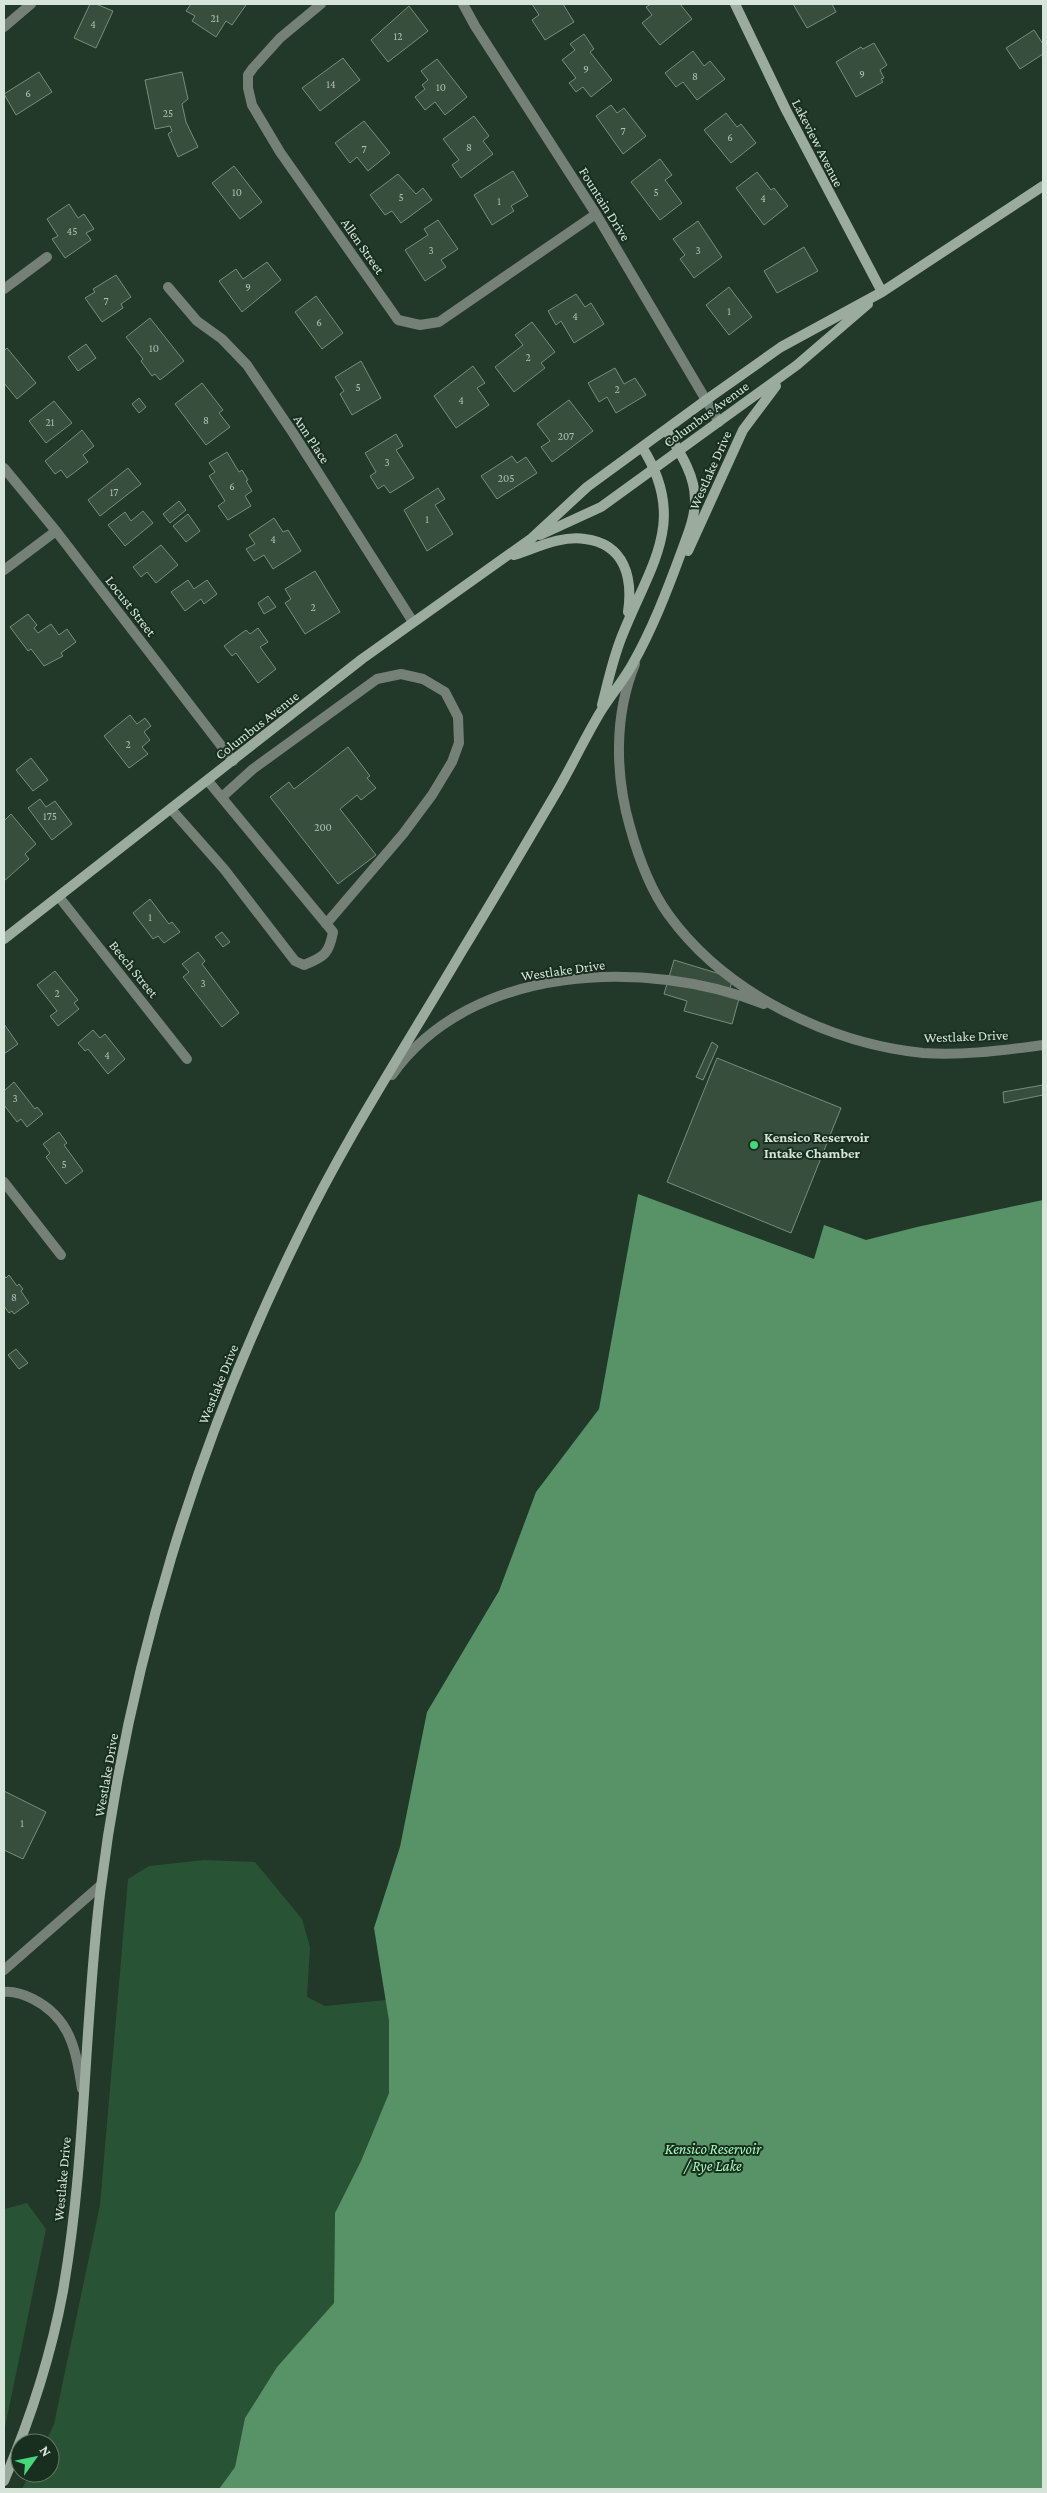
<svg xmlns="http://www.w3.org/2000/svg" width="1047" height="2493" font-family="'Crimson Pro',serif">
<style>
.green{fill:#285435}
.water{fill:#589368}
.building{fill:#384e3d;stroke:#758e7a}
.lines{fill:none;stroke-linecap:round;stroke-linejoin:round}
.lane{stroke:#758077;stroke-width:10}
.street{stroke:#758077;stroke-width:10}
.secondary{stroke:#9bac9e;stroke-width:10}
.poi-dot{fill:#45d77a;stroke:#182e1e;stroke-width:2}
.labels{text-anchor:middle;dominant-baseline:central;stroke-width:4;stroke-linejoin:round;paint-order:stroke}
.number-label{font-size:11px;fill:#afbeb3}
.street-label{font-size:14px;fill:#d7e4da;stroke:#182e1e}
.poi-label{font-size:14px;font-weight:bold;fill:#d7e4da;stroke:#182e1e;text-anchor:start}
.water-label{font-size:15px;font-style:italic;fill:#a6fbbc;stroke:#182e1e}
</style>
<rect width="100%" height="100%" fill="#223828"/>
<path class="green" d="M204 1860 255 1862 302 1919 310 1947 307 1997 325 2006 386 2000 389 2021V2093L361 2161 335 2213 334 2303 277 2367 245 2418 235 2467 219 2489H22L30 2473H50V2443H45L54 2424 100 2205 128 1879 149 1866Z
M27 2203 46 2229 4 2432V2209Z"/>
<path class="water" d="M638 1194 814 1259 824 1225 866 1240 917 1227 1043 1200V2489H219L235 2467 245 2418 277 2367 334 2303 335 2213 361 2161 389 2093V2021L374 1928 400 1847 427 1712 499 1591 536 1492 599 1409Z"/>
<path class="building" d="M90 4H96L113 11 96 48 74 38Z
M191 4H245L246 5 232 25 226 21 216 37 192 21 195 16 186 11Z
M532 4H563L574 22 545 40 532 20 539 15Z
M651 4H680L692 19 660 45 642 23 652 15 646 7Z
M793 4H832L836 12 807 28Z
M409 6 428 31 388 62 371 40Z
M1034 30 1043 44V54L1020 69 1006 48Z
M584 34 594 49 590 52 612 80 591 97 583 87 576 92 569 83 576 78 562 60 575 50 570 44Z
M874 43 887 65 880 70 884 78 881 79 883 82 856 97 836 62 861 47 863 49Z
M693 51 704 66 710 61 725 79 697 100 683 82 676 87 665 73Z
M343 58 360 80 320 111 302 88Z
M437 59 467 97 445 115 435 102 425 110 415 97 425 89 422 85 428 80 421 71Z
M39 72 52 92 16 115 4 94Z
M182 72 188 99 182 104 186 122 198 147 178 157 168 134 172 131 170 126 155 129 145 80Z
M611 105 617 113 624 108 646 136 623 154 596 116Z
M726 113 737 127 741 124 756 143 731 163 704 130Z
M474 116 489 136 483 141 493 154 461 178 452 165 459 160 443 139Z
M364 121 390 153 368 171 357 157 350 163 335 143Z
M660 159 672 175 665 180 682 203 660 220 631 182Z
M234 166 262 202 240 219 212 183Z
M513 171 528 196 511 206 514 211 492 225 474 195Z
M757 172 771 190 774 188 788 206 764 225 736 188Z
M398 174 416 194 423 188 432 200 401 223 392 211 385 215 370 195Z
M69 204 78 218 84 214 94 229 86 233 91 240 65 258 52 239 58 236 47 219Z
M438 220 458 249 441 260 446 267 425 281 405 250 428 235 424 229Z
M698 221 722 257 694 278 680 259 685 255 673 239Z
M804 247 818 271 777 293 764 271Z
M267 262 281 280 242 312 219 281 236 269 243 279Z
M116 275 131 297 121 304 123 308 102 322 85 298 95 292 93 289Z
M729 287 752 317 729 335 706 305Z
M576 294 585 307 591 303 604 324 574 343 561 321 556 325 548 311Z
M316 296 343 333 322 349 295 312Z
M150 318 184 361 160 380 155 374 152 376 141 361 143 359 126 337Z
M532 322 555 352 541 363 545 368 514 392 495 367 523 345 515 335Z
M86 344 96 358 78 371 68 357Z
M7 348 36 383 17 399 4 383V351Z
M361 361 381 398 352 415 340 394 344 391 335 377Z
M473 366 485 383 477 388 489 405 456 428 434 396Z
M615 368 624 384 635 378 646 395 616 413 607 397 599 402 588 383Z
M202 383 223 410 219 413 230 427 206 445 175 404Z
M139 398 146 407 139 413 132 404Z
M569 400 593 431 552 462 541 447 550 441 537 424Z
M54 401 72 423 46 443 29 421Z
M82 430 94 446 83 455 88 462 67 478 61 470 55 474 45 461Z
M396 434 403 446 396 450 414 478 390 493 384 485 378 489 370 476 376 472 365 453Z
M227 452 239 472 242 470 248 480 246 481 252 491 245 496 251 506 228 520 218 506 225 501 209 476 215 472 209 463Z
M512 456 517 463 526 457 537 473 497 499 481 476Z
M128 468 141 484 100 516 88 500Z
M438 488 445 499 435 505 453 534 427 551 404 510Z
M179 501 186 510 170 523 163 514Z
M143 511 153 523 125 546 108 525 125 512 131 521Z
M188 514 200 531 186 542 173 526Z
M274 518 283 532 288 530 301 551 273 569 264 555 254 561 246 549 255 544 249 535Z
M161 545 178 565 156 583 147 572 141 577 133 567Z
M315 571 340 612 305 634 285 603 291 599 285 589Z
M188 580 194 589 207 580 217 594 204 604 201 599 185 611 171 592Z
M268 596 276 607 264 614 258 603Z
M28 614 37 625 34 628 38 633 51 624 59 635 67 629 76 642 61 653 63 656 44 666 31 649 28 651 10 627Z
M258 628 268 642 260 647 276 669 258 683 236 653 232 656 224 646 246 630 250 634Z
M130 715 137 724 145 718 151 726 144 732 150 740 142 747 148 754 129 768 104 736Z
M348 747 370 776 367 778 376 788 361 800 357 795 340 809 376 855 338 884 270 797 289 782 294 789Z
M31 758 48 780 33 791 16 770Z
M40 799 46 807 55 801 72 824 52 840 28 808Z
M11 814 36 844 25 854 29 859 4 881V821Z
M150 899 169 924 172 922 180 932 164 943 158 936 153 939 133 913Z
M222 932 230 942 223 947 215 937Z
M198 952 205 961 202 964 239 1013 222 1027 183 977 189 972 182 964Z
M674 960 733 978 729 992 740 995 732 1024 684 1011 687 1001 664 994Z
M55 971 78 1000 74 1003 79 1009 58 1026 50 1016 57 1011 37 985Z
M4 1024 18 1044 4 1054Z
M93 1030 100 1038 105 1034 125 1059 108 1074 88 1049 85 1051 78 1043Z
M712 1042 718 1046 703 1080 696 1077Z
M717 1058 841 1108 791 1233 667 1182Z
M14 1082 35 1109 37 1107 43 1114 27 1127 21 1119 17 1122 4 1105V1091Z
M1043 1085V1095L1004 1103 1003 1092Z
M59 1132 67 1143 64 1145 83 1171 66 1184 46 1157 50 1153 43 1144Z
M4 1275 6 1278 9 1275 17 1286 19 1284 23 1289 21 1291 29 1303 14 1314 12 1311 9 1313 4 1306Z
M16 1349 28 1363 19 1369 8 1355Z
M4 1791 46 1812 23 1859 4 1850Z"/>
<g class="lines">
<path class="lane" d="M222 797 253 769 377 679 401 674 423 679 445 692 458 717 459 743 452 762 432 795 403 834 326 924
M171 809 224 869 295 961 304 965C324 957 329 954 333 932L208 781"/>
<path class="street" d="M321 4 280 38 253 68 248 75V88L252 105 280 152 398 320 420 325 439 322 596 214
M463 4 475 26 596 214 719 422
M4 27 31 4
M168 287 197 321 222 339 247 365 293 433 413 622
M4 289 47 257
M4 468 56 531 233 761
M4 570 56 531
M635 664C614 715 615 775 630 827 638 856 650 889 668 914 724 992 827 1043 923 1053 963 1056 1004 1050 1043 1045
M59 897 187 1059
M392 1075C471 963 647 958 764 1004
M4 1182 61 1255
M4 1970 101 1885
M4 1992C14 1991 25 1995 33 1999 71 2018 76 2051 82 2089"/>
<path class="secondary" d="M735 4 786 110 882 292
M540 535 601 507 797 365 868 304
M688 551 743 430 776 386
M514 555C536 548 562 535 585 539 625 544 633 578 628 612
M602 705C608 682 613 658 622 636 650 565 689 521 642 447
M4 939 362 659 532 538 587 487 706 400 781 347 882 292 1043 186
M4 2481C30 2420 51 2356 63 2291 86 2160 84 2025 100 1894 128 1666 196 1444 297 1239 345 1139 406 1046 462 951 493 900 523 849 553 798 570 770 584 739 601 711 611 695 623 681 632 665 652 630 667 591 681 553 687 536 695 519 695 500 695 474 679 451 666 430"/>
</g>
<circle class="poi-dot" cx="754" cy="1145" r="5"/>
<g class="labels">
<g class="number-label">
<text x="215" y="18">21</text>
<text x="93" y="24">4</text>
<text x="398" y="36">12</text>
<text x="586" y="69">9</text>
<text x="862" y="74">9</text>
<text x="695" y="76">8</text>
<text x="331" y="84">14</text>
<text x="441" y="87">10</text>
<text x="28" y="93">6</text>
<text x="168" y="113">25</text>
<text x="623" y="131">7</text>
<text x="730" y="137">6</text>
<text x="469" y="147">8</text>
<text x="364" y="149">7</text>
<text x="237" y="192">10</text>
<text x="656" y="192">5</text>
<text x="401" y="197">5</text>
<text x="763" y="198">4</text>
<text x="499" y="201">1</text>
<text x="72" y="231">45</text>
<text x="431" y="250">3</text>
<text x="698" y="250">3</text>
<text x="248" y="287">9</text>
<text x="106" y="301">7</text>
<text x="729" y="311">1</text>
<text x="575" y="316">4</text>
<text x="319" y="322">6</text>
<text x="154" y="348">10</text>
<text x="528" y="357">2</text>
<text x="358" y="387">5</text>
<text x="617" y="389">2</text>
<text x="461" y="400">4</text>
<text x="206" y="420">8</text>
<text x="50" y="422">21</text>
<text x="566" y="436">207</text>
<text x="387" y="462">3</text>
<text x="506" y="478">205</text>
<text x="232" y="486">6</text>
<text x="114" y="492">17</text>
<text x="427" y="519">1</text>
<text x="273" y="539">4</text>
<text x="313" y="607">2</text>
<text x="128" y="744">2</text>
<text x="50" y="816">175</text>
<text x="323" y="827">200</text>
<text x="150" y="917">1</text>
<text x="203" y="983">3</text>
<text x="57" y="993">2</text>
<text x="107" y="1055">4</text>
<text x="15" y="1098">3</text>
<text x="64" y="1164">5</text>
<text x="14" y="1297">8</text>
<text x="22" y="1823">1</text>
</g>
<g class="street-label">
<text transform="translate(818 143) rotate(63)">Lakeview Avenue</text>
<text transform="translate(605 204) rotate(58)">Fountain Drive</text>
<text transform="translate(363 246) rotate(55)">Allen Street</text>
<text transform="translate(706 414) rotate(-36)">Columbus Avenue</text>
<text transform="translate(312 439) rotate(57)">Ann Place</text>
<text transform="translate(710 470) rotate(-66)">Westlake Drive</text>
<text transform="translate(131 606) rotate(52)">Locust Street</text>
<text transform="translate(257 725) rotate(-38)">Columbus Avenue</text>
<text transform="translate(134 969) rotate(51)">Beech Street</text>
<text transform="translate(563 970) rotate(-8)">Westlake Drive</text>
<text transform="translate(966 1036) rotate(-2)">Westlake Drive</text>
<text transform="translate(218 1384) rotate(-68)">Westlake Drive</text>
<text transform="translate(106 1775) rotate(-80)">Westlake Drive</text>
<text transform="translate(62 2179) rotate(-85)">Westlake Drive</text>
</g>
<g class="poi-label">
<text x="764" y="1137">Kensico Reservoir<tspan x="764" dy="16">Intake Chamber</tspan></text>
</g>
<g class="water-label">
<text x="713" y="2149">Kensico Reservoir<tspan x="713" dy="17">/ Rye Lake</tspan></text>
</g>
</g>
<rect width="1047" height="2493" fill="none" stroke="#d7e4da" stroke-width="10"/>
<g transform="translate(35 2458) rotate(57)"><circle r="24" fill="#182e1e" stroke="#647769"/>
<path d="M0-4L9 19L0 12L-9 19Z" fill="#45d77a"/>
<text y="-8" font-size="14" font-weight="bold" text-anchor="middle" fill="#d7e4da">N</text>
</g>
</svg>
